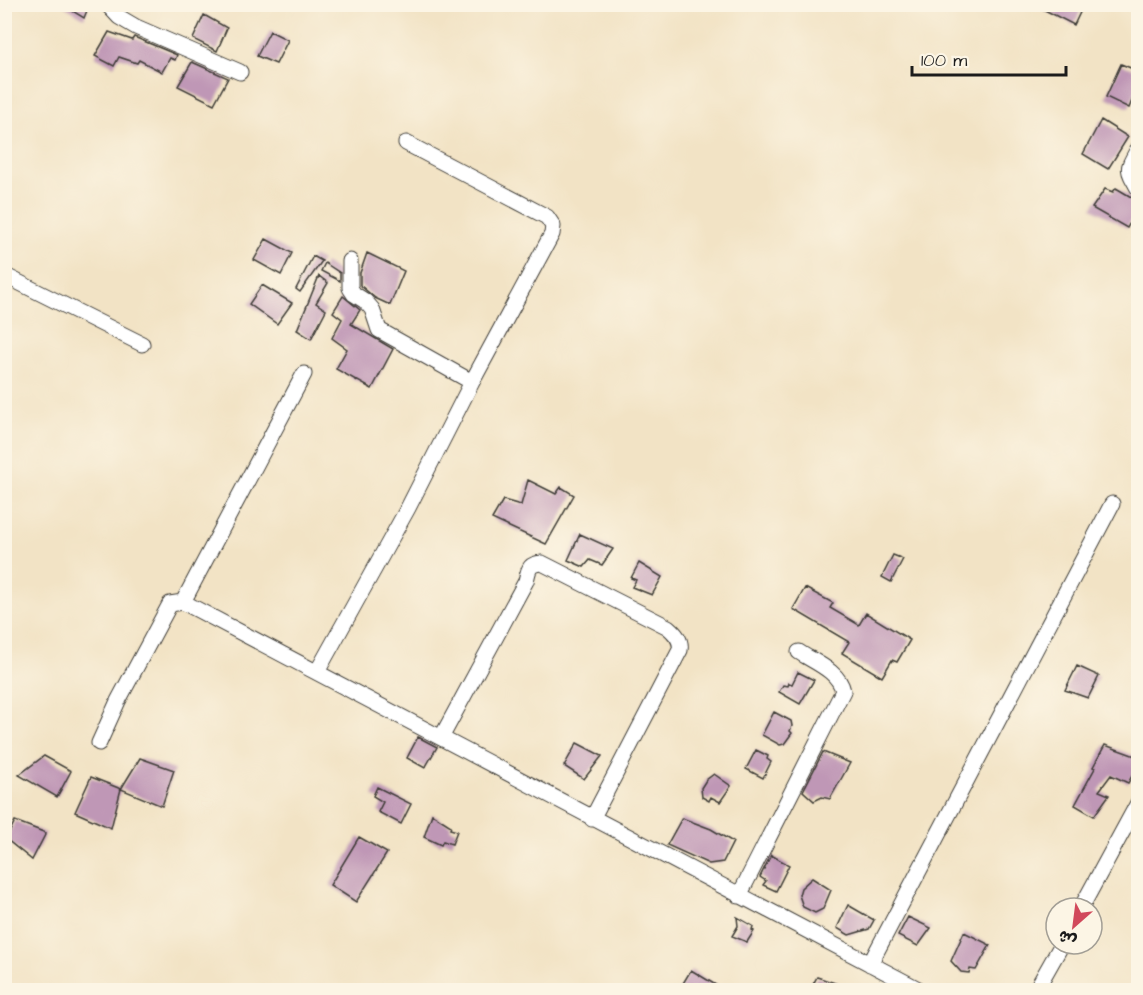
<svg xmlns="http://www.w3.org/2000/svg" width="1143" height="995" font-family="'Architects Daughter','Playpen Sans Arabic',sans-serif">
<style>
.building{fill:#bf97b6}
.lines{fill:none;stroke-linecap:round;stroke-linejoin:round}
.minor-casing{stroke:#3c3a35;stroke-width:17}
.minor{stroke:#fff;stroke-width:15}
</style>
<rect width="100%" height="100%" fill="#fcf5e5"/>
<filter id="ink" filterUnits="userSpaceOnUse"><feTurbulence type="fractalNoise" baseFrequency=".0167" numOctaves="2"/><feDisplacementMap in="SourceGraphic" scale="12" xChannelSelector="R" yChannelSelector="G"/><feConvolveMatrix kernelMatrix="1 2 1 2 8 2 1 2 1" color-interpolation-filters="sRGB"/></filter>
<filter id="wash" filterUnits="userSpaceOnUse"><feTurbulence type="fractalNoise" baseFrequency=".008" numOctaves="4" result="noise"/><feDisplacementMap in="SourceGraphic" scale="24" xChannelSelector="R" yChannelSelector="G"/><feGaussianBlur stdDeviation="1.35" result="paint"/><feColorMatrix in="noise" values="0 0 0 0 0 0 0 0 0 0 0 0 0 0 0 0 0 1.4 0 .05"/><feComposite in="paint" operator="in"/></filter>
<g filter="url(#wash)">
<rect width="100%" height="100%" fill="#f2e3c5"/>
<g id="blocks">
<path class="building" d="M61 4H77L88 8 84 18Z
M1033 4H1084L1074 25Z
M204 15 227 28 217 51 193 39Z
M270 31 288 40 276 64 257 56Z
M109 32 132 40 134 37 177 55 175 60 170 58 162 72 139 60 137 63 119 57 114 66 95 56Z
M192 62 228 78 214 104 178 86Z
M1121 64 1138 71V86L1129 108 1106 97Z
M1101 120 1128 137 1108 169 1083 154Z
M1116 188 1138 201V208L1127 228 1092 208 1105 189 1113 192Z
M266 239 292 253 281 275 254 260Z
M367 253 404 271 390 305 375 298 360 285V273Z
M313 256 322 261 300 292 296 289Z
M325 263 340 273V281L321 271Z
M319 276 328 283 316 303 326 310 311 339 297 330Z
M262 285 292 303 277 324 249 304Z
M343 296 360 310 351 324 393 349 372 389 336 369 347 349 332 338 342 319 333 312Z
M528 480 556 494 561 487 574 495 546 544 492 519 503 500 521 505Z
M580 534 613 549 602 565 590 560 584 567 568 560Z
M893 555 903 559 891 582 882 577Z
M639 563 662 577 652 595 632 587 636 580 631 578Z
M805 588 833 603 830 608 859 625 866 613 910 640 897 662 892 660 882 677 842 653 849 642 793 609Z
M1077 666 1099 676 1088 698 1065 690Z
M798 672 814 680 800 704 779 692 783 685 788 686 789 683 792 684Z
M774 712 791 721 792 726 790 731 792 733 784 744 780 745 762 735Z
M418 737 437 747 425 768 407 758Z
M577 743 602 756 584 779 564 766Z
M1105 745 1138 757V765L1128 783 1111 775 1099 791 1109 795 1094 816 1075 805 1095 768 1093 767Z
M756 750 768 756 767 759 771 762 763 778 746 769Z
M823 752 850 763 830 799 822 797 814 801 803 791Z
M44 756 71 771 57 797 19 775Z
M140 758 174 770 162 806 121 789Z
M714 774 731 786 720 802 711 797 709 801 702 797 701 788 706 780Z
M91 777 121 789 111 828 75 812Z
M377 787 411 804 401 824 378 812 383 802 373 796Z
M432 814 451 826 450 829 457 831 452 844 443 841 441 845 424 837Z
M682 818 711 829 733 842 723 862 709 864 667 845Z
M15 821 46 833 32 860 6 839Z
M359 837 387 853 356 902 330 885Z
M771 855 789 865 776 891 763 885 766 881 760 877Z
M812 878 831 890 823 909 815 913 803 907 799 895 801 888Z
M848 905 874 920 869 929 849 935 837 928Z
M737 917 753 926 752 930 754 931 747 942 732 936 738 926Z
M908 917 931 928 918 946 898 936Z
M964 932 990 945 976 970 970 969 969 973 961 972 951 961Z
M691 970 724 990H679Z
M817 977 853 989V990H810Z"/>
</g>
</g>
<g filter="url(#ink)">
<use href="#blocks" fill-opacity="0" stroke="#3c3a35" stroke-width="1.5"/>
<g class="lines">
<g class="minor-casing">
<path id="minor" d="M107 4 119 17 136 27 240 72
M1138 149C1127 170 1126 167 1138 188
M350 261V288L354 294 365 301 372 309 379 330 472 382
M4 275 142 344
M183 602 304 374
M317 672 408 508 472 382 552 234 553 226 547 217 406 143
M441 738 526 581C529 568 529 564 542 563L668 627C675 633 682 640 680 650L592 819
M99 743 118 701 170 604 183 602 920 990
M739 896 843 691C839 671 814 662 799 652
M1081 908 1138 803
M870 964 1112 504
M1036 990 1062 944"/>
</g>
<use href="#minor" class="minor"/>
</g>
</g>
<rect width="1143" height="995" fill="none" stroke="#fcf5e5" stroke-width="24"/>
<g transform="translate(1074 926) rotate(208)"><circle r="28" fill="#fcf5e5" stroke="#a29e95" stroke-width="1.5"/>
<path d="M0-4.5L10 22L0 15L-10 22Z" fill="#d1495b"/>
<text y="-9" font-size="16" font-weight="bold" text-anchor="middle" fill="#1c1c1c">ش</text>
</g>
<path d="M912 66v9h154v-9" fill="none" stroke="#1c1c1c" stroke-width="3"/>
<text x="921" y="66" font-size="18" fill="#1c1c1c" stroke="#fcf5e5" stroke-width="4.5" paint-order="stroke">100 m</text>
</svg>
